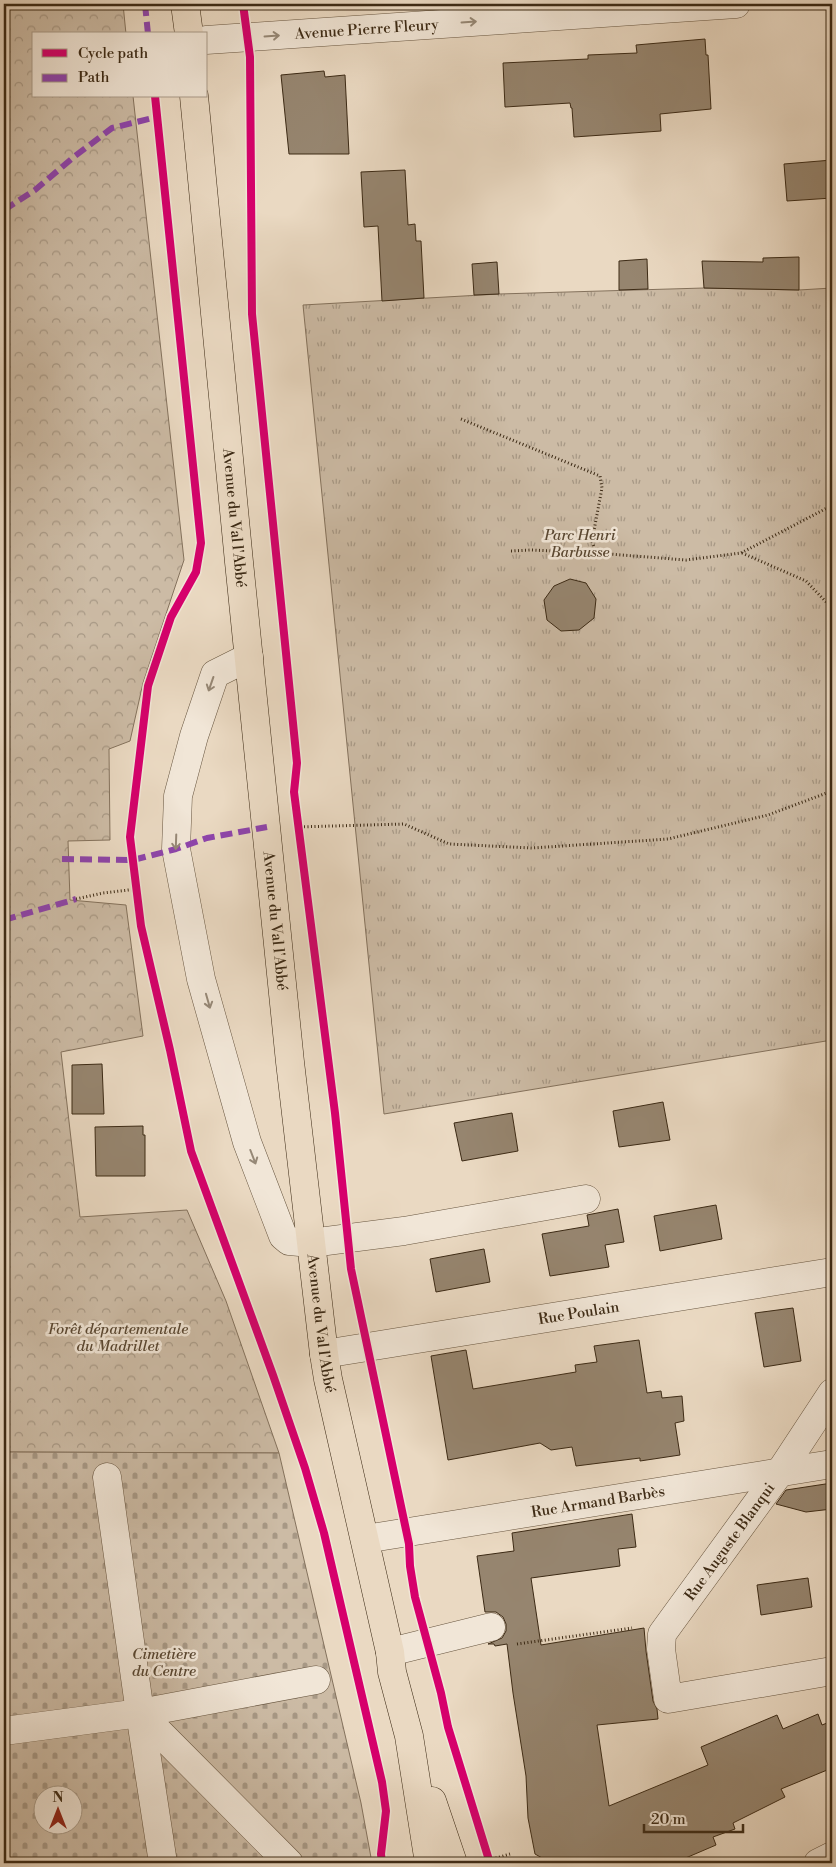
<svg xmlns="http://www.w3.org/2000/svg" width="836" height="1867" font-family="'Libre Bodoni',serif">
<style>
.grass{fill:url(#grass-tufts);stroke:#84725d}
.forest{fill:url(#forest-crowns);stroke:#84725d}
.cemetery{fill:url(#cemetery-stones);stroke:#84725d;fill-rule:evenodd}
.building{fill:#96856f;stroke:#3c2a15}
.lines{fill:none;stroke-linecap:round;stroke-linejoin:round}
.minor-casing{stroke:#685640;stroke-width:29}
.major-casing{stroke:#3c2a15;stroke-width:29}
.path{stroke:#3c2a15;stroke-width:3;stroke-dasharray:1 2.5;stroke-linecap:butt}
.minor{stroke:#f1e6d7;stroke-width:28}
.major{stroke:#ead9c2;stroke-width:28}
.quiet{stroke:#8e44ad;stroke-width:6;stroke-dasharray:12 6;stroke-linecap:butt}
.cycleway-casing{stroke:#f1e6d7;stroke-width:11}
.cycleway{stroke:#d6006c;stroke-width:8}
.oneway{stroke:#968876}
.labels{text-anchor:middle;dominant-baseline:central;stroke-width:5;stroke-linejoin:round;paint-order:stroke}
.street-label{font-size:15px;fill:#3c2a15;stroke:#f1e6d7}
.park-label{font-size:15px;font-style:italic;fill:#594732;stroke:#f1e6d7}
</style>
<defs>
<pattern id="grass-tufts" width="24" height="20" patternUnits="userSpaceOnUse" patternTransform="scale(1.25)"><rect width="24" height="20" fill="#ccbba5"/><path d="M3 7l-1-3M5 7V3M7 7l1-3M15 17l-1-3M17 17v-4M19 17l1-3" fill="none" stroke="#a79885"/></pattern>
<pattern id="forest-crowns" width="20" height="18" patternUnits="userSpaceOnUse" patternTransform="scale(1.25)"><rect width="20" height="18" fill="#ccbba5"/><path d="M2 6a3 3 0 1 1 6 0M12 15a3 3 0 1 1 6 0" fill="none" stroke="#a79885"/></pattern>
<pattern id="cemetery-stones" width="16" height="16" patternUnits="userSpaceOnUse" patternTransform="scale(1.25)"><rect width="16" height="16" fill="#ccbba5"/><path d="M2 7V4a2 2 0 0 1 4 0v3zM10 15v-3a2 2 0 0 1 4 0v3z" fill="#a79885"/></pattern>
</defs>
<rect width="100%" height="100%" fill="#ead9c2"/>
<filter id="stains"><feTurbulence type="fractalNoise" baseFrequency=".004" numOctaves="4"/><feColorMatrix values="0 0 0 0 .2 0 0 0 0 .09 0 0 0 0 .02 0 0 0 .5 -.17"/></filter>
<radialGradient id="worn" r=".72"><stop offset=".6" stop-color="#630" stop-opacity="0"/><stop offset="1" stop-color="#630" stop-opacity=".3"/></radialGradient>
<path class="grass" d="M704 288 799 290 832 288V1040L384 1114 303 305 499 294Z"/>
<path class="forest" d="M4 4H123L126 34H34V96H133L184 560 143 683 130 741 109 749 110 840 68 841 70 900 126 905 143 1036 61 1052 80 1217 187 1210 226 1301 279 1453 4 1452Z"/>
<path class="cemetery" d="M4 1452 279 1453 361 1803 372 1863H4ZM42 1794H72V1824H42Z"/>
<path class="building" d="M705 39 706 55H708L711 109 660 114 661 131 574 137 572 108H571L570 103 505 107 503 63 588 59V55L637 53 636 45Z
M324 71 325 77 345 75 349 154H289L281 75Z
M832 160V198L787 201 784 164Z
M405 170 408 225 415 224 416 241H421L424 298 382 301 378 226 364 227 361 172Z
M799 257V290L704 288 702 261 763 262V258Z
M647 259 648 289 619 290V261Z
M497 262 499 294 474 295 472 264Z
M570 579 586 583 596 599 594 618 579 630 561 631 547 620 544 600 554 586Z
M102 1064 104 1114H72V1065Z
M663 1102 670 1140 619 1147 613 1111Z
M512 1113 518 1151 462 1161 454 1123Z
M143 1126V1135H145V1176H96L95 1127Z
M716 1205 722 1239 660 1251 654 1216Z
M618 1209 624 1242 605 1245 609 1267 550 1276 542 1234 589 1226 587 1215Z
M484 1249 490 1282 436 1292 430 1259Z
M793 1308 801 1361 764 1367 755 1313Z
M639 1340 647 1393 661 1391 662 1398 682 1396 684 1421 675 1423 680 1455 640 1461V1458L576 1466 572 1447 551 1450 540 1443 448 1460 431 1356 466 1350 473 1389 576 1372 575 1365 597 1362 594 1346Z
M832 1483V1509L806 1512 776 1504 786 1490Z
M632 1514 636 1547 618 1549 620 1566 531 1578 541 1645 644 1628 646 1651 653 1701 657 1709 658 1719 597 1725 609 1806 708 1765 701 1747 777 1715 783 1729 818 1714 822 1725 832 1721V1768L781 1789 785 1797 733 1823 735 1829 713 1837 716 1845 674 1863H551L535 1854 528 1818 526 1776 513 1693 507 1644 495 1646 494 1644H488L502 1638 506 1631V1624L503 1617 496 1612H485L477 1556 514 1551 512 1533Z
M808 1578 812 1607 761 1615 757 1585Z"/>
<g class="lines">
<g class="minor-casing">
<g id="minor">
<path id="s1" d="M206 40 736 4"/>
<path d="M249 657 215 674 194 736 178 796 176 849 201 979 247 1142 283 1236 289 1241 311 1243 404 1231 586 1199"/>
<path id="s2" d="M324 1354 832 1272"/>
<path d="M832 1393 780 1472 662 1634 661 1649 668 1699 832 1671"/>
<path d="M107 1477 140 1713 289 1863"/>
<path id="s3" d="M365 1539 832 1464"/>
<path d="M390 1652 491 1627"/>
<path d="M140 1713 163 1863"/>
<path d="M4 1731 140 1713 316 1680"/>
<path d="M818 1863 832 1856"/>
</g>
</g>
<g class="major-casing">
<g id="major">
<path d="M185 4 189 34"/>
<path id="s4" d="M194 96 239 562 290 1062 324 1354 328 1379 390 1652 392 1672 409 1736 429 1863"/>
<path d="M432 1801 453 1863"/>
</g>
</g>
<path class="path" d="M461 419 600 476 602 488 592 541 596 553
M511 551 531 550 596 553 686 560 741 553 827 508 832 509
M742 553 806 581 832 608
M297 827 404 824 449 844 532 848 668 839 768 815 832 791
M76 899 103 893 137 889
M517 1644 632 1628
M489 1860 510 1854"/>
<use href="#minor" class="minor"/>
<use href="#major" class="major"/>
<path class="quiet" d="M145 4 148 34
M4 210 35 190 75 156 112 128 157 117
M62 859 133 860 176 849 207 838 267 827
M4 920 76 899"/>
<g class="cycleway-casing">
<path id="cycleway" d="M243 4 250 57 252 314 297 763 294 792 335 1113 351 1269 409 1544 410 1566 415 1597 441 1693 448 1727 489 1860 486 1863
M155 96 201 543 196 572 171 617 148 686 130 837 141 926 170 1050 191 1151 273 1375 305 1468 324 1533 382 1782 386 1811 381 1854 382 1863"/>
</g>
<use href="#cycleway" class="cycleway"/>
</g>
<defs><path id="oneway-shaft" d="M-6 0H5M1.5-3L5.5 0L1.5 3" fill="none" stroke-width="1.6" stroke-linecap="round" stroke-linejoin="round" transform="scale(1.25)"/></defs>
<g class="oneway">
<use href="#oneway-shaft" transform="translate(469 22) rotate(-4)"/>
<use href="#oneway-shaft" transform="translate(272 36) rotate(-4)"/>
<use href="#oneway-shaft" transform="translate(211 684) rotate(109)"/>
<use href="#oneway-shaft" transform="translate(176 842) rotate(92)"/>
<use href="#oneway-shaft" transform="translate(208 1001) rotate(74)"/>
<use href="#oneway-shaft" transform="translate(253 1157) rotate(69)"/>
</g>
<g class="labels">
<g class="street-label">
<text stroke="none"><textPath href="#s1" startOffset="161">Avenue Pierre Fleury</textPath></text>
<text stroke="none"><textPath href="#s4" startOffset="424">Avenue du Val l'Abbé</textPath></text>
<text stroke="none"><textPath href="#s4" startOffset="829">Avenue du Val l'Abbé</textPath></text>
<text stroke="none"><textPath href="#s2" startOffset="258">Rue Poulain</textPath></text>
<text stroke="none"><textPath href="#s4" startOffset="1234">Avenue du Val l'Abbé</textPath></text>
<text stroke="none"><textPath href="#s3" startOffset="236">Rue Armand Barbès</textPath></text>
<text transform="translate(730 1542) rotate(-54)">Rue Auguste Blanqui</text>
</g>
<g class="park-label">
<text x="580" y="535">Parc Henri<tspan x="580" dy="17">Barbusse</tspan></text>
<text x="118" y="1329">Forêt départementale<tspan x="118" dy="17">du Madrillet</tspan></text>
<text x="164" y="1654">Cimetière<tspan x="164" dy="17">du Centre</tspan></text>
</g>
</g>
<rect width="836" height="1867" fill="none" stroke="#ead9c2" stroke-width="20"/>
<rect x="5" y="5" width="826" height="1857" fill="none" stroke="#3c2a15" stroke-width="2.5"/>
<rect x="10" y="10" width="816" height="1847" fill="none" stroke="#3c2a15"/>
<rect x="32" y="32" width="175" height="65" fill="#f1e6d7" stroke="#a99b89"/>
<rect x="42" y="49" width="25" height="8" fill="#d6006c" stroke="#a99b89"/>
<text x="78" y="58" font-size="15" fill="#3c2a15">Cycle path</text>
<rect x="42" y="74" width="25" height="8" fill="#8e44ad" stroke="#a99b89"/>
<text x="78" y="82" font-size="15" fill="#3c2a15">Path</text>
<g transform="translate(58 1810)"><circle r="24" fill="#f1e6d7" stroke="#a99b89"/>
<path d="M0-4L9 19L0 12L-9 19Z" fill="#8f2418"/>
<text y="-8" font-size="14" font-weight="bold" text-anchor="middle" fill="#3c2a15">N</text>
</g>
<path d="M644 1824v8h99v-8" fill="none" stroke="#3c2a15" stroke-width="2.5"/>
<text x="651" y="1824" font-size="15" fill="#3c2a15" stroke="#f1e6d7" stroke-width="4" paint-order="stroke">20 m</text>
<rect width="100%" height="100%" filter="url(#stains)"/>
<rect width="100%" height="100%" fill="url(#worn)"/>
</svg>
